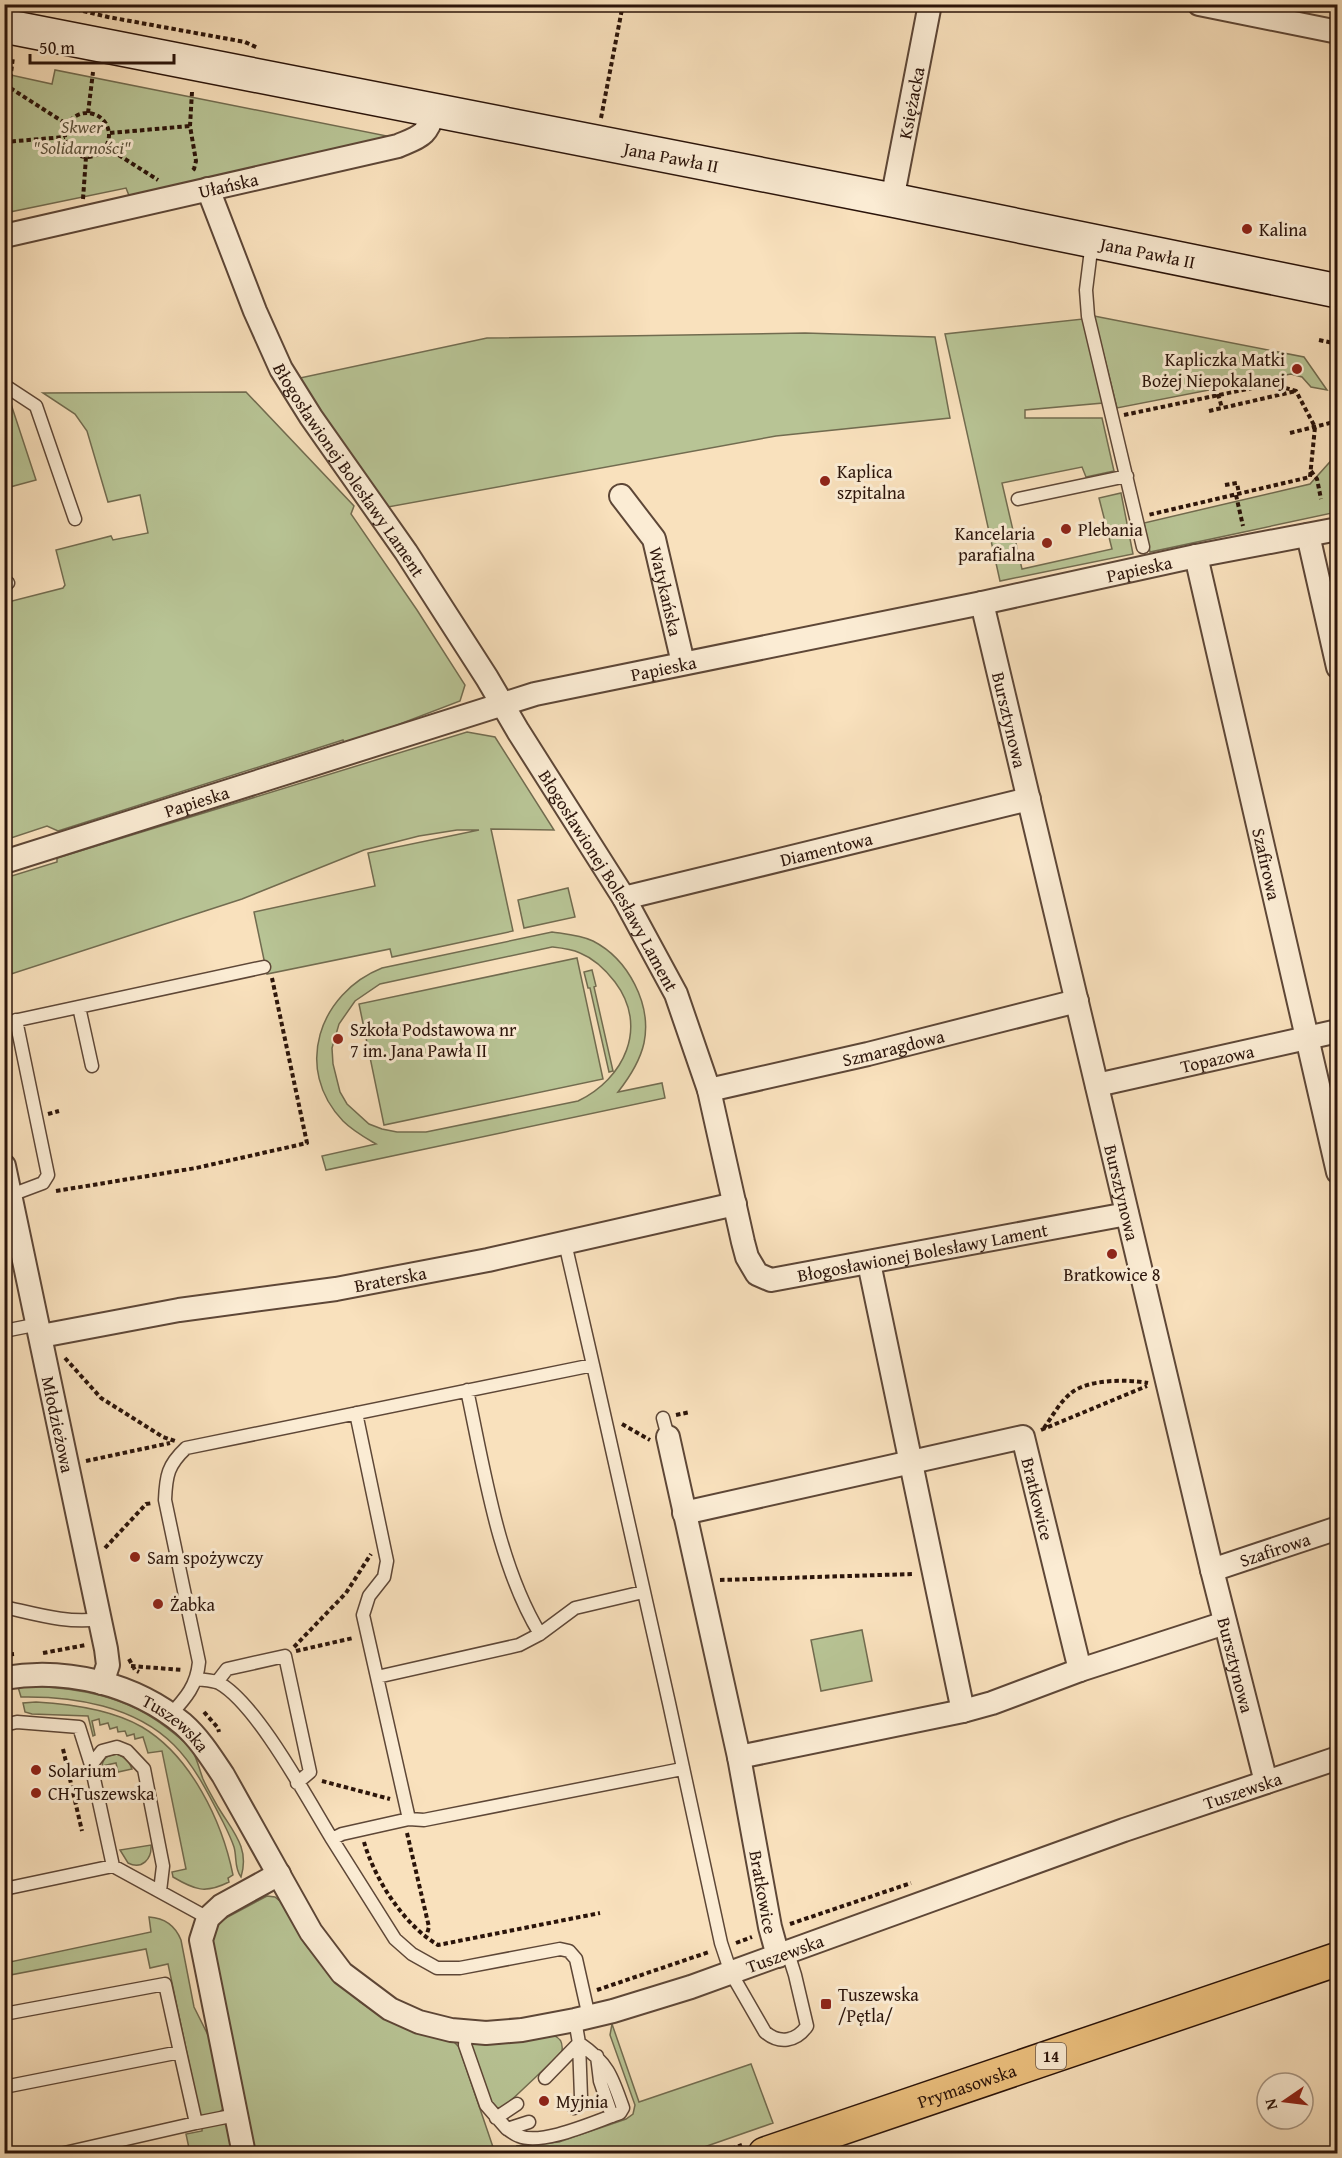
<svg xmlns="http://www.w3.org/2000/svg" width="1342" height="2158" font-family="'Gentium Book Plus',serif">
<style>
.green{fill:#b8c495;stroke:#726c50;stroke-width:1.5;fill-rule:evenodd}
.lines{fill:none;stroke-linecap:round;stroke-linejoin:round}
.lane-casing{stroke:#5e4737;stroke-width:15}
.street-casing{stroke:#5e4737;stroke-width:26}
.secondary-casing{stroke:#2b140a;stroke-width:36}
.primary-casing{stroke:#2b140a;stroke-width:36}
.path{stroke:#2b140a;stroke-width:4;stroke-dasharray:4.5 3;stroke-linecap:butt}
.lane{stroke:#fbecd4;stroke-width:12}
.street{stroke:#fbecd4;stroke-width:22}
.secondary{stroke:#fbecd4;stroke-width:33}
.primary{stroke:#ecc07e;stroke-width:33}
.poi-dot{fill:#8f2418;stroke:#fbecd4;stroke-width:2}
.labels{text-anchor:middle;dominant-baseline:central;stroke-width:6;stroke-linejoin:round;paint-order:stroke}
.shield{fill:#fbecd4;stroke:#695547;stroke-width:1.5}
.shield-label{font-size:16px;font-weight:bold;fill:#2b140a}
.street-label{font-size:18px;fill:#2b140a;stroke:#fbecd4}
.park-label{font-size:18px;font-style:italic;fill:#5c523b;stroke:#fbecd4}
.poi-label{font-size:18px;fill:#2b140a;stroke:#fbecd4;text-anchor:start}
</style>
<rect width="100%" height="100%" fill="#f9e1bd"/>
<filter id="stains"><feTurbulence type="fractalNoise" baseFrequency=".00333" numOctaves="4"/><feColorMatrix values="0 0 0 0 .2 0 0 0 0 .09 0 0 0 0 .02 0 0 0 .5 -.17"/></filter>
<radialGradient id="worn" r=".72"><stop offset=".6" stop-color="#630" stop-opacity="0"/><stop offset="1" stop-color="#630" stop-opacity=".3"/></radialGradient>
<path class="green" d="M5 59 9 60 6 74 52 84 55 70 387 136 386 139 130 198 126 188 5 213Z
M1094 316 1304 357 1327 390 1311 387 1302 377 1291 374 1117 408Z
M1083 319 1103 403 1025 410V418H1102L1114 471 1086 477 1082 467 1002 483 1022 569 1112 549 1099 498 1121 493 1133 554 1000 581 945 334Z
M805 333 935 337 950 418 776 436 388 507 332 431 300 378 487 338Z
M246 392 354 506 351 514 417 610 465 685 460 701 345 745 343 740 58 831 47 826 5 840 4 603 63 588 65 585 56 550 111 536 113 540 148 533 140 495 108 502 87 431 75 414 43 393Z
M9 398 36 480 10 487C5 468 1 445 4 425 7 413 10 411 9 398Z
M1337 454V512L1150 552 1144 523 1310 484Z
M467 732 495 737 554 830 491 829 513 931 392 957 390 949 267 974 254 912 375 886 368 853 479 830H457L419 836 364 850 242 899 5 976V878L57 862V858Z
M568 888 575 917 524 928 518 900Z
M552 932C565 934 580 935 593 941 628 959 652 1004 644 1043 640 1061 629 1078 618 1092L662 1083 665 1098 326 1170 322 1156 376 1144C364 1137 353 1131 343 1121 293 1069 319 993 382 968ZM552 947C561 948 571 949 580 953 595 959 605 969 615 982 649 1027 624 1079 578 1101L426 1132H397L382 1129 369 1124 347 1104 340 1092 333 1064 332 1048 339 1024 355 1001 380 984Z
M577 958 603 1079 384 1125 359 1004Z
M592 970 596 986 594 987 613 1071 609 1072 590 988H588L584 972Z
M862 1630 872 1681 821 1691 811 1640Z
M30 1686C79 1688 127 1696 167 1728 175 1734 184 1741 191 1749 197 1757 199 1769 203 1779 207 1788 213 1798 218 1807 233 1832 250 1848 241 1877 234 1868 237 1857 234 1847 231 1838 227 1830 223 1822 209 1795 195 1766 174 1745 135 1706 74 1696 21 1697L18 1687Z
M36 1702C71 1704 111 1709 142 1727 191 1756 222 1821 233 1875L228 1878 229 1882C205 1894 195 1890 173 1877L172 1872 186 1869 162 1751 148 1753 143 1737 135 1739 134 1734 127 1736 125 1731 118 1732 117 1727 110 1729 108 1723 100 1725 99 1719 92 1721 95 1735 93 1736 88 1716 32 1714 25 1712 23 1703Z
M118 1754 128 1760 132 1769 118 1772 116 1763 102 1766C103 1756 110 1755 118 1754Z
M151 1845C152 1859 142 1870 128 1863L120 1850Z
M267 1896 275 1897 281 1902 305 1944 330 1975 360 2002 379 2015 454 2042 459 2047 495 2153H253L212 1951V1934L222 1920Z
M149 1917C165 1918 175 1925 181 1940L194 2007 212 2043 224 2108C219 2114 208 2118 200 2115L168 1964 150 1968 146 1949 5 1976V1963L151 1932Z
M612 2024 639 2102 751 2064 773 2123 687 2153 520 2154 517 2146 559 2142 626 2119 633 2114 635 2105 610 2035Z
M553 2035C561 2038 563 2043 562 2051L558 2056 504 2107 496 2109 492 2106 471 2047 473 2044H497Z
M224 2123 229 2128 234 2153H190L186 2134 202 2131V2127Z"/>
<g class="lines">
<g class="lane-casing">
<path id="lane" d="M1092 242 1086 290 1088 316 1143 547
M4 385 36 406 75 519
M1018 499 1127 476
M4 584 8 583
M79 1007 92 1066
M4 1023 264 967
M11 1195 43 1183 48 1175 16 1020
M565 1243 593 1365
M4 1331 39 1324
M467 1390C484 1469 498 1565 540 1634
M663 1418 668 1437
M4 1607C36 1614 68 1624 100 1619
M377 1677 519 1645 540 1634 575 1608 643 1592
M197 1679C204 1680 213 1680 219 1683 257 1704 308 1800 332 1839L342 1834 409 1819 363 1615 369 1596 384 1577 387 1561 356 1413
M217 1682 227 1669 285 1656 310 1772 297 1783
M170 1715C186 1698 197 1685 199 1662L165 1500C166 1475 168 1465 186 1448L593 1365 669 1703 721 1943 731 1973 765 2032C779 2044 796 2042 807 2026L795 1975 788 1953
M4 1725 17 1722 79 1727 91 1765 113 1866
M91 1765 102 1751 117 1747 127 1751 144 1769 163 1866 160 1891
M409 1819 424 1820 682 1769
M332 1839 395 1939 412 1954 437 1968H460L560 1949 569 1951 576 1959 589 2017
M4 1889 113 1866 208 1918
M4 2014 165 1984 180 2052
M466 2032 465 2045 486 2105 507 2129 529 2122
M597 2056 600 2081 612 2116
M4 2087 180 2052 196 2123 60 2154
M574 2108 579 2105 581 2097 579 2043 575 2020
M496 2118 517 2104
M196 2123 236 2115
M507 2129C511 2131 515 2135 519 2136 543 2146 596 2121 620 2113L623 2108C612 2076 608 2063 579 2043L545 2078"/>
</g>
<g class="street-casing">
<g id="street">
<path d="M1199 4 1338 32"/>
<path id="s1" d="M208 189 255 311 281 369 311 417 406 552 487 678 518 731 624 898 676 994 709 1090 743 1242 747 1257 757 1274 771 1280 1127 1214"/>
<path id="s2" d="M892 200 930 4"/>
<path id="s3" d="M4 236 398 146C421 136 427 136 434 111"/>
<path id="s4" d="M621 496 654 539 683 663"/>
<path d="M1308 535 1338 667"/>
<path id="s5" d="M1196 556 1338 1172"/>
<path id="s6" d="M982 603 1212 1570 1266 1782"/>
<path id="s7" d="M4 862 535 694 982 603 1196 556 1338 529"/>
<path id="s8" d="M624 898 1029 799"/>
<path id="s9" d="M1097 1085 1338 1031"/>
<path id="s10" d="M709 1090 868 1054 1077 1001"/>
<path id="s11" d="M4 1166 106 1649 108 1665 102 1683"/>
<path d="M869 1263 963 1711"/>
<path id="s12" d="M41 1336 179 1310 336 1289 488 1260 735 1204"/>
<path id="s13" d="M668 1437 739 1757 770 1927 778 1956"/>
<path id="s14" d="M684 1513 1023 1437 1080 1670 992 1703 963 1711 739 1757"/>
<path id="s15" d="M1212 1570 1338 1528"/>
<path d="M1080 1670 1225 1623"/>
<path id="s16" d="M4 1678C66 1667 135 1684 183 1724 199 1738 211 1757 223 1775L311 1932 342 1973 390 2009 419 2022 451 2030 486 2033 522 2030 575 2020 613 2011 691 1987 1124 1830 1338 1758"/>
<path d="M244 2154 201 1940 208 1918 221 1906 279 1874"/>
</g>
</g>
<g class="secondary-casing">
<g id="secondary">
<path id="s17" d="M4 26 892 200 1338 291"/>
</g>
</g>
<g class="primary-casing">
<g id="primary">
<path id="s18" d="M765 2154 1338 1959"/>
</g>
</g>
<path class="path" d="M54 4 108 17 245 42 258 48
M4 84 68 125
M7 85 10 81 13 57
M192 92 190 126 196 161 194 169 192 171
M65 135a22 22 0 1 1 44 0a22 22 0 1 1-44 0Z
M88 113 93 72
M601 118 623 4
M110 133 190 126
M4 142 65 137
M106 147 158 180
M83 199 86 157
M1319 340 1338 344
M1218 394 1222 408
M1209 411 1296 391
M1124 415 1271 384 1296 391 1315 427 1310 477 1148 515
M1290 433 1338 421
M1311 471 1317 479 1321 499
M1225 485 1237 483 1239 494
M1236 495 1243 526
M48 1114 59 1111
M56 1191 196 1168 307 1143 272 978
M65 1358 101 1398 163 1437 175 1441
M676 1415 690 1412
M622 1424 650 1440
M1044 1428C1052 1417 1059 1403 1070 1394 1086 1379 1128 1379 1148 1383
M1041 1430 1147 1386
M86 1461 170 1443
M4 1516 10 1515
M105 1548 146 1504 153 1503
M720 1580 913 1574
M4 1631 8 1651
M294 1647 346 1593 371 1554
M296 1651 353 1638
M43 1653 86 1645
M4 1655 14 1654
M129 1659 135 1670 139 1672
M131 1666 183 1670
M204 1712 218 1728 219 1732
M63 1749 82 1831
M322 1781 390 1799
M407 1833 429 1927 426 1937
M364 1842C375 1880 404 1925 438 1945L600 1913
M790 1924 911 1883
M736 1943 752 1937
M597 1990 709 1952
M717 2154 742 2145"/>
<use href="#lane" class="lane"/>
<use href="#street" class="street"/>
<use href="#secondary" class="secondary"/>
<use href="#primary" class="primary"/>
</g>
<g class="poi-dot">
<circle cx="1247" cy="229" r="6"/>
<circle cx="1297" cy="369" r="6"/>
<circle cx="825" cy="481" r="6"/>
<circle cx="1066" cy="529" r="6"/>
<circle cx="1047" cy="543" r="6"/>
<circle cx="338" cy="1039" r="6"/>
<circle cx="1112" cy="1254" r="6"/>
<circle cx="135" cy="1557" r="6"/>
<circle cx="158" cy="1604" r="6"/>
<circle cx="36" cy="1770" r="6"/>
<circle cx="36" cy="1793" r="6"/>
<rect x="820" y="1998" width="12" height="12" rx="3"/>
<circle cx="544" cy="2101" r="6"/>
</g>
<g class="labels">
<rect class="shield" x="1036" y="2043" width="30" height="26" rx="4.5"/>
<g class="shield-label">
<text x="1051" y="2056">14</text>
</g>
<g class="street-label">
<text stroke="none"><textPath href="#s2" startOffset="99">Księżacka</textPath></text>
<text stroke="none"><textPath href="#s17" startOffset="680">Jana Pawła II</textPath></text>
<text stroke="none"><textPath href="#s3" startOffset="230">Ułańska</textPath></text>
<text stroke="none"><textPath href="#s17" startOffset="1166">Jana Pawła II</textPath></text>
<text stroke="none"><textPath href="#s1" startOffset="316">Błogosławionej Bolesławy Lament</textPath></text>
<text stroke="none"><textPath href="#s7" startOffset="1174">Papieska</textPath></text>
<text stroke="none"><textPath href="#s4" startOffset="108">Watykańska</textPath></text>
<text stroke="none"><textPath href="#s7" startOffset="688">Papieska</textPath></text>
<text stroke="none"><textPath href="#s6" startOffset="120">Bursztynowa</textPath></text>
<text stroke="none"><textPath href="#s7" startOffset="202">Papieska</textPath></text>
<text stroke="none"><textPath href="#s8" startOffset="208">Diamentowa</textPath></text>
<text stroke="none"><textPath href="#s5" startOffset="316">Szafirowa</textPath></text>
<text stroke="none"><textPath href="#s1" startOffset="802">Błogosławionej Bolesławy Lament</textPath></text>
<text stroke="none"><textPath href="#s10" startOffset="189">Szmaragdowa</textPath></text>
<text stroke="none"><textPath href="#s9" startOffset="123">Topazowa</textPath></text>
<text stroke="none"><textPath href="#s6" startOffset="606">Bursztynowa</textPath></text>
<text stroke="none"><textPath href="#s1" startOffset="1396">Błogosławionej Bolesławy Lament</textPath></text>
<text stroke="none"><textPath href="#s12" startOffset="354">Braterska</textPath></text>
<text stroke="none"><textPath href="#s11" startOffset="264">Młodzieżowa</textPath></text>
<text stroke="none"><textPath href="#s14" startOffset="411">Bratkowice</textPath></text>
<text stroke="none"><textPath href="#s15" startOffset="66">Szafirowa</textPath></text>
<text stroke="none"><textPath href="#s6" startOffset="1092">Bursztynowa</textPath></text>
<text stroke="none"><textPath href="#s16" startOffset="184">Tuszewska</textPath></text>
<text stroke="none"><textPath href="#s16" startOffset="1443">Tuszewska</textPath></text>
<text stroke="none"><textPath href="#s13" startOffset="465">Bratkowice</textPath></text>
<text stroke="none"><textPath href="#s16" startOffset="957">Tuszewska</textPath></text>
<text stroke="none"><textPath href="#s18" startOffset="213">Prymasowska</textPath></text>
</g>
<g class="park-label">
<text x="82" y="126">Skwer<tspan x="82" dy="21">"Solidarności"</tspan></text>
</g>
<g class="poi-label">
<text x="1259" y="229">Kalina</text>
<text x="1285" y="359" text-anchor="end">Kapliczka Matki<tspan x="1285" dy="21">Bożej Niepokalanej</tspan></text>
<text x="837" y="471">Kaplica<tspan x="837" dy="21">szpitalna</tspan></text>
<text x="1078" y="529">Plebania</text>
<text x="1035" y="533" text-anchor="end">Kancelaria<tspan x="1035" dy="21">parafialna</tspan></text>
<text x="350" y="1029">Szkoła Podstawowa nr<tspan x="350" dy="21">7 im. Jana Pawła II</tspan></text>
<text x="1112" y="1274" text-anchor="middle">Bratkowice 8</text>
<text x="147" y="1557">Sam spożywczy</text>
<text x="170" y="1604">Żabka</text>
<text x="48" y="1770">Solarium</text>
<text x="48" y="1793">CH Tuszewska</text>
<text x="838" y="1994">Tuszewska<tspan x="838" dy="21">/Pętla/</tspan></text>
<text x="556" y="2101">Myjnia</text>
</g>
</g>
<rect width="1342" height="2158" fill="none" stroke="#f9e1bd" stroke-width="24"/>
<rect x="6" y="6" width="1330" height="2146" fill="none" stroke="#2b140a" stroke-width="3"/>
<rect x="12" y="12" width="1318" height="2134" fill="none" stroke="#2b140a" stroke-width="1.5"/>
<g transform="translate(1285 2101) rotate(256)"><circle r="28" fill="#fbecd4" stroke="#a89683" stroke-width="1.5"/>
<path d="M0-4.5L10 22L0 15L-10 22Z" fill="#8f2418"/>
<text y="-9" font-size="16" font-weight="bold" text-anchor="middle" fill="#2b140a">N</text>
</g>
<path d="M30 54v9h144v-9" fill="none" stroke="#2b140a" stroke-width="3"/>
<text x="39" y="54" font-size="18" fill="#2b140a" stroke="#fbecd4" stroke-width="4.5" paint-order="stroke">50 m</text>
<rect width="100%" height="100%" filter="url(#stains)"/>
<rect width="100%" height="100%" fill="url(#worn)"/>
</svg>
